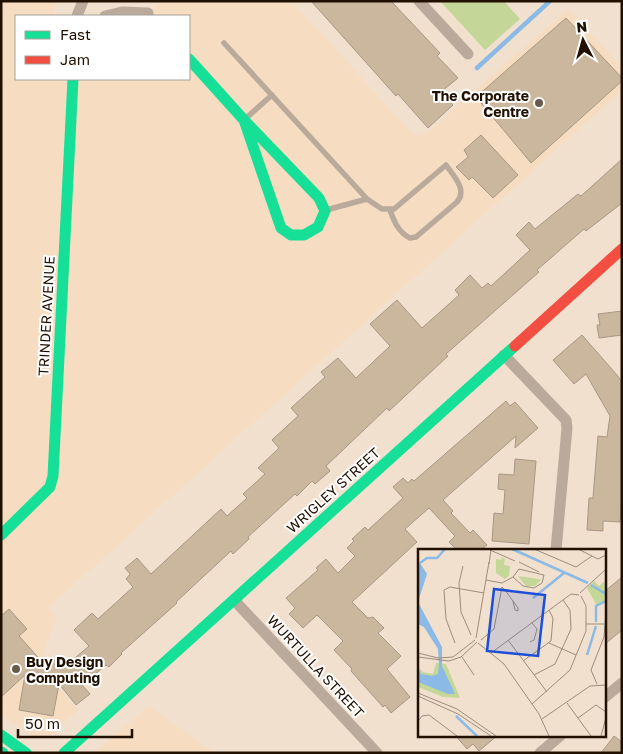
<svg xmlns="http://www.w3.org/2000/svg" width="623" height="754" font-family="'Golos Text',sans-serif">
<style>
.built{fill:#f6dcc0}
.green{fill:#c5d699}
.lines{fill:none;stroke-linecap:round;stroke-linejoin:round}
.stream{stroke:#8bbae7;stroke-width:4.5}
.building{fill:#cbb69e;stroke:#a99886}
.lane{stroke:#b9aa9b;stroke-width:5.5}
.street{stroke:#b9aa9b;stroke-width:11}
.fast{stroke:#16e098;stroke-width:11}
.jam{stroke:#f24e42;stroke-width:11}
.poi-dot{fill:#6a5948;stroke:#fff;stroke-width:2}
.labels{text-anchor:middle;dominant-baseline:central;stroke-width:4;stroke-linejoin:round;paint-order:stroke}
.poi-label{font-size:14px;font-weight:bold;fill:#211000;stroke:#fff;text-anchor:end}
.street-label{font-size:14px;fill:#211000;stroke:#fff}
.inset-river{fill:none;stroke:#8bbae7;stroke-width:2.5}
.inset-road{fill:none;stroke:#9e8d7c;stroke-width:1}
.view{fill:#1d4ed8;fill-opacity:0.15;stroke:#1d4ed8;stroke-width:2.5}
.inset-edge{fill:none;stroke:#211000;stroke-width:2.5}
</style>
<rect width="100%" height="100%" fill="#f1e0ce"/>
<path class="built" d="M1 1H55L54 16H16V79H189V16H145L162 1H292L409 130 415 135H422L428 132 568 9 622 67V90L48 608 58 620 54 624 38 665 78 710 50 736 34 737 1 714Z
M149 706 215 753H93Z"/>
<path class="green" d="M440 1H504L520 19 485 50Z"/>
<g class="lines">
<path class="stream" d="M477 68 550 1"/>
</g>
<path class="building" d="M311 1H391L440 53 437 56 458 78 441 92 453 105 428 128 398 94 396 96Z
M566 18 622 78V81L531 163 476 97Z
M481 135 518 175 493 198 472 177 469 180 456 167 468 157 464 150Z
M622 159V203L586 231 584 229 537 270 539 272 446 354 448 356 389 411 387 408 326 466 330 471 315 484 312 481 297 496 295 494 248 537 249 539 233 554 231 551 176 602 177 603 121 653 122 654 109 667 106 665 82 685 90 694 76 705 59 684 53 716 19 710 25 675 1 697V616L9 609 27 629 19 636 44 664 52 657 62 669 89 646 74 630 92 613 98 619 133 587 126 579 130 574 125 568 137 558 151 574 221 509 227 516 247 498 243 494 265 474 258 468 279 448 272 440 298 416 291 408 325 377 321 372 338 358 356 378 390 346 370 324 397 300 422 328 459 295 455 290 470 275 482 288 488 283 491 286 530 250 516 235 529 222 535 229 578 194 581 196Z
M622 311V335L599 338 597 325H600L598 314Z
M582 335 617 375 622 382V491L620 522 603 521V531L587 530 589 498H593L598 436 607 437 610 416 586 374 574 384 553 360Z
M506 401 510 406 515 402 538 428 515 448 516 436 443 500 453 511 451 513 470 533 473 530 487 545 481 550H457L449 542 455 536 429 508 405 529 417 542 352 602 368 618 373 617 384 628 378 633 401 656 387 669 410 697 391 713 385 705 383 707 351 671 352 669 334 650 343 641 317 615 303 628 289 614 295 608 286 598 318 570 316 568 326 559 338 573 355 556 347 548 354 541 352 539 365 527 368 530 403 498 393 487 403 478 408 483 412 479 414 481Z
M515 459 536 461 529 544 492 541 494 513 503 514 505 490 498 489 499 474 514 475Z
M622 577V630L604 645V592Z
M455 735H498L479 751 473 744 467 749Z
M614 736 622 742V753H601Z"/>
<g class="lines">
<path class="lane" d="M224 43 367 199
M245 119 272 95
M326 210 367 199 382 209H394L446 165C453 175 468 190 457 202L416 237 410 238C398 232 394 221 390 210"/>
<path class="street" d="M419 1 468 54
M77 16 83 1
M105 16 122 12 148 13
M504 355 566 420 567 428 556 550
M234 600 377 753
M604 698 622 683
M540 753 561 735"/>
<path class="fast" d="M189 59 244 120 319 198 325 211 318 227 304 235H291L281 228 244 120
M1 535 50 487 53 476 73 79
M1 735 26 753
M1 752 3 753
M64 753 515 346"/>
<path class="jam" d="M515 346 622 249"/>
</g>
<g class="poi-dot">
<circle cx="539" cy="103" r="5"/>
<circle cx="16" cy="669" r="5"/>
</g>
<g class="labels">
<g class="poi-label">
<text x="529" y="95">The Corporate<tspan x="529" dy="16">Centre</tspan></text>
<text x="26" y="661" text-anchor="start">Buy Design<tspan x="26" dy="16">Computing</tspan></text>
</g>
<g class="street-label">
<text transform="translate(46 316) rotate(-87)">TRINDER AVENUE</text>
<text transform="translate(333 490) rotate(-42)">WRIGLEY STREET</text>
<text transform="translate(316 666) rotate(47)">WURTULLA STREET</text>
</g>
</g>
<g transform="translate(418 549)">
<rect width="188" height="188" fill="#f1e0ce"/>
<path d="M83 8 87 10 86 16 92 17 91 27 87 30 78 24V10L84 11ZM100 27 121 30 123 31 117 37H108ZM176 32 181 37 187 32V53L179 57 169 39ZM18 114 28 115 42 149 25 148 0 138V118L5 123 15 125Z" fill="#c5d699"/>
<path d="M2 14 9 25 0 53V15ZM0 53 24 98V117L37 145H30L0 133V119L3 125 14 127 20 125 21 117 20 100 6 78 0 75Z" fill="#8bbae7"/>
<path class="inset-river" d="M94 0 170 34M2 14 9 9H19L27 0M173 36 188 45M115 49 146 24M178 73V57L188 52M169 106 178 77M38 167 59 187"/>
<path class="inset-road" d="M116 0 158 18 174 7M160 0 180 10 188 6M72 1 97 12M101 13 121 23M71 15 73 0M45 17 41 34 43 63 53 86M68 31 84 34M84 34 95 28 105 37 116 39 124 34 126 26 101 20 95 28M162 44 188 20M168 75H186M58 89 71 13M63 91 76 80 84 38 87 41 100 59V62L97 61 95 52M90 91 129 143M112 93 116 91 119 80 114 74M37 94 28 70 26 41 32 38 66 44M60 94 86 115 121 165 131 187M131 94 158 106M0 104 20 109 35 108 57 91M73 104 153 45 161 46M0 108 31 112 43 108 59 93M44 108 56 126M105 112 133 92 135 69 131 61M116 126 137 115 153 80 152 61 145 51M179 135 173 121 186 88 188 62M0 144 39 160 78 187M0 147 40 165 73 187M149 154 173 187M114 155 152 121 168 82V57L163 47M160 169 178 156 188 163M124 170 172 137 188 136M0 172 4 167 11 166 39 187M183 187 188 168"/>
<path class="view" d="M76 40 127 46 120 107 69 102Z"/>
<rect width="188" height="188" class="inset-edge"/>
</g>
<rect width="623" height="754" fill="none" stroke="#211000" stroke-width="5"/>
<rect x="15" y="15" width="175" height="65" fill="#ffffff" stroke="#a69f99"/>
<rect x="25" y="31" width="25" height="8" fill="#16e098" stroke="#a69f99"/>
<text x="60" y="40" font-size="15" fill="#211000">Fast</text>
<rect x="25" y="56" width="25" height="8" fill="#f24e42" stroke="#a69f99"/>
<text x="60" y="65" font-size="15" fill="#211000">Jam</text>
<g transform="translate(583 40) rotate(354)" stroke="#ffffff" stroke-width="4" paint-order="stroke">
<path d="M0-4L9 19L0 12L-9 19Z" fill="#211000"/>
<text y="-8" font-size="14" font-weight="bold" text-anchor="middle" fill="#211000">N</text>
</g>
<path d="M18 729v8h114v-8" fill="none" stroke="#211000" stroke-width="2.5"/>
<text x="25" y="729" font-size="15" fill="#211000" stroke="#ffffff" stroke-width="4" paint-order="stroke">50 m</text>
</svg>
